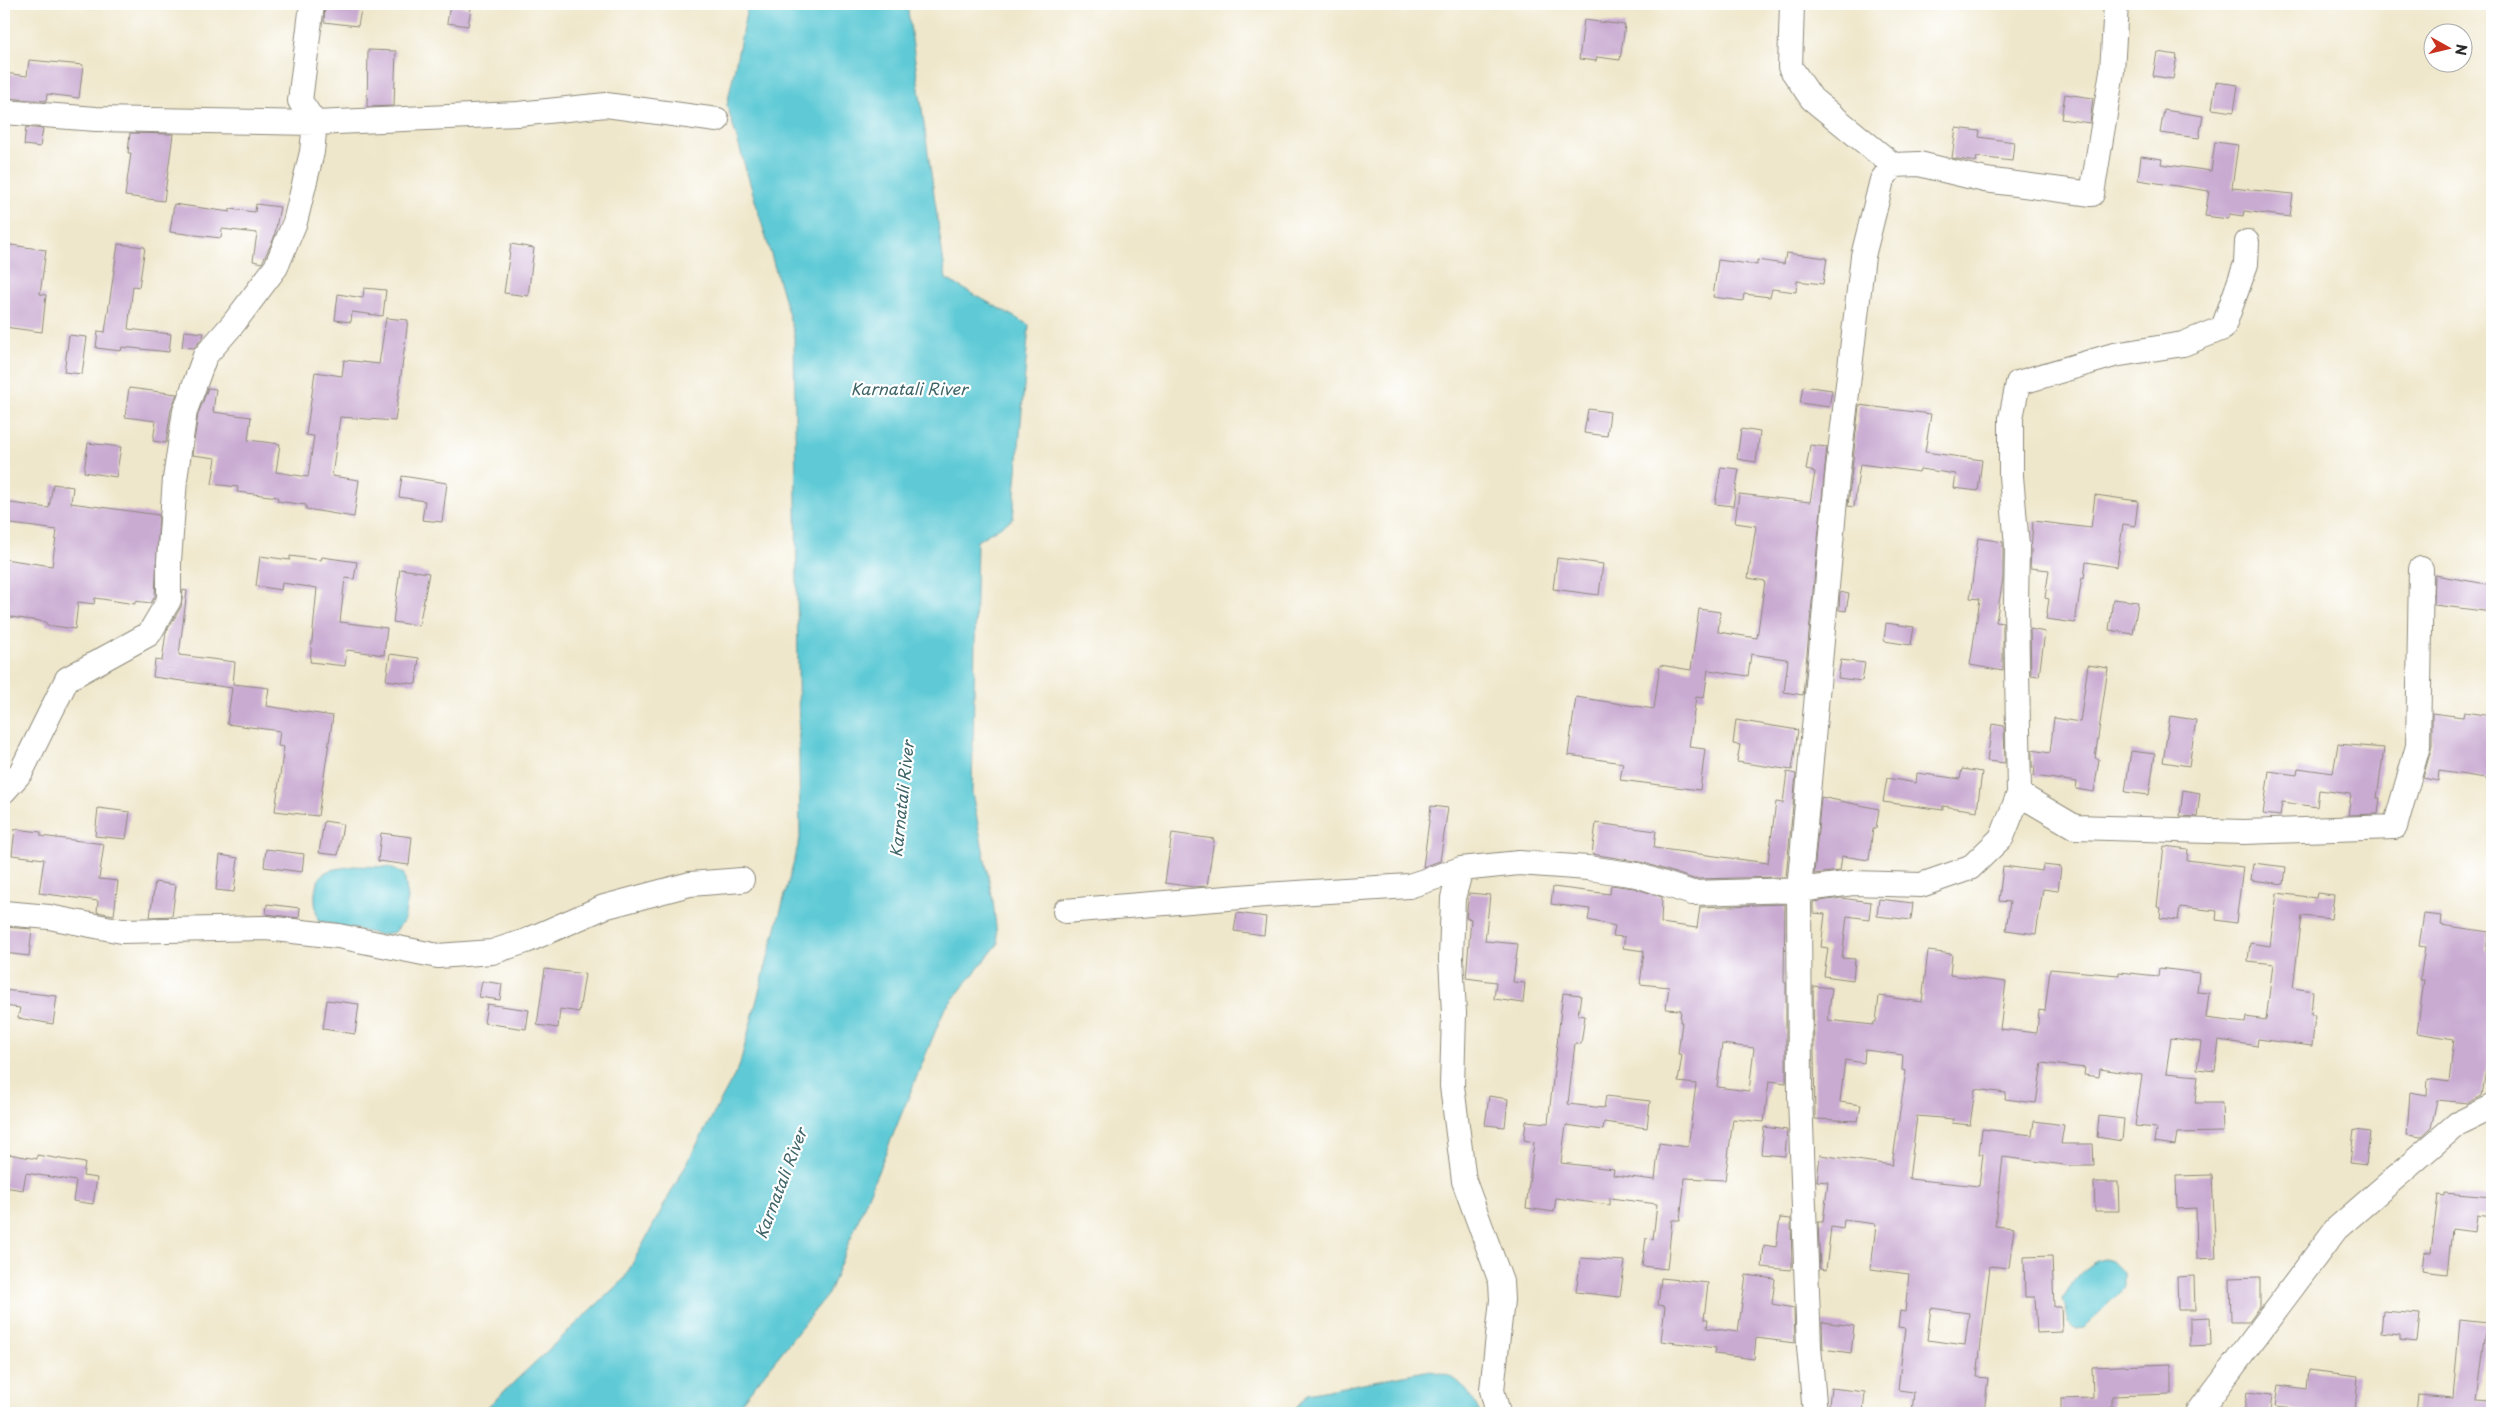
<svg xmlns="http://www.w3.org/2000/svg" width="2496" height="1417" font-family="'Playpen Sans',sans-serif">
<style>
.water{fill:#5ecad6;stroke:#447a80}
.building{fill:#c9aad1;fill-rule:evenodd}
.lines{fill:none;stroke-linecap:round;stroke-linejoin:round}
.minor-casing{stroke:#8d897b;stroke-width:26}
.minor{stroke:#fff;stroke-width:24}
.labels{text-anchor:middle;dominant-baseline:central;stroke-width:4.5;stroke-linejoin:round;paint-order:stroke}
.water-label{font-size:16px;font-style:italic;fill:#3d6367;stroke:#fff}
</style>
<rect width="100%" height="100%" fill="#fff"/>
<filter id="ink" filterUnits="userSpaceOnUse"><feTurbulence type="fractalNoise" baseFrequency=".02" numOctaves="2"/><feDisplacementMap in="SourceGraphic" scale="10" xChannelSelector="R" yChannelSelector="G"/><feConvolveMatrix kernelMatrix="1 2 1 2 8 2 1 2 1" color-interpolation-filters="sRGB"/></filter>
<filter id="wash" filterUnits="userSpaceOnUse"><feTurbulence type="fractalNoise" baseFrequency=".0096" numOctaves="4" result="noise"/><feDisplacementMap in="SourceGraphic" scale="20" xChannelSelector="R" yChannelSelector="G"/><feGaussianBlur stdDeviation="1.12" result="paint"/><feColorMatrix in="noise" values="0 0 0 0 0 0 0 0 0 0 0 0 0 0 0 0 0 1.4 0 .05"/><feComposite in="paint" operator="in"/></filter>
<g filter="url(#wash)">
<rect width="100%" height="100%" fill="#efe7cb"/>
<path class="water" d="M748 4H907L946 279 1029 325 1013 519 977 541 972 793 993 901 998 944 944 1010 828 1294 733 1413H481L624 1279 739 1067 800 838 794 333 727 105Z
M354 866 388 867 404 874 408 898 404 920 395 932 381 935 318 921C315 905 310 883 326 872 333 868 346 868 354 866Z
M2105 1259 2112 1261 2124 1273V1288L2084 1328 2076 1329 2069 1322 2063 1298C2072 1283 2086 1261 2105 1259Z
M1424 1371C1455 1371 1467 1387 1480 1413H1291L1308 1394Z"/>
<g id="blocks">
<path class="building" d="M325 4H362L358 26 324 22Z
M450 5 471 8 468 26 447 23Z
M1584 20 1625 25 1620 60 1597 57 1596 61 1579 59Z
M368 50 396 51 394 106 367 107Z
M2157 52 2177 55 2173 79 2153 76Z
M29 60 83 65 79 98 47 94 46 101 4 98V73L27 76Z
M2216 82 2238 85 2234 112 2212 109Z
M2065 94 2093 98 2090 123 2061 119Z
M2164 110 2203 116 2199 138 2160 133Z
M26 127 43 129 40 147 24 145Z
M1956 128 1980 131 1979 137 2014 142 2012 161 1977 157 1976 162 1952 158Z
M130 133 173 134 164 201 125 196 131 153H128Z
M2215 142 2238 145 2232 188 2293 194 2290 217 2244 211 2243 216 2229 214 2228 219 2205 216 2209 191 2138 180 2141 156 2162 159 2161 164 2211 171Z
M174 204 230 212V209L255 212 256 204 280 207 274 238 262 263 253 261 257 233 222 229 221 238 170 232Z
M4 244 46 250 40 294 46 295 42 332 4 327Z
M118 244 145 247 139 287 133 286 128 329 171 334 169 352 122 347 121 351 96 348 98 331 105 332Z
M511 244 534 248 528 296 504 293Z
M1786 253 1827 258 1823 284 1797 281 1796 292 1772 289 1770 297 1744 294 1743 301 1713 297 1718 260 1757 265V260L1784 264Z
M364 288 386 290 383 316 352 312 351 322 335 320 338 294 363 298Z
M386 318 408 320 395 421 340 417 332 476 359 480 354 517 306 509V505L277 501 278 497 237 492 238 487 212 484 216 458 192 455 198 414 208 388 216 389 213 412 251 417 248 440 280 444 276 472 308 477 314 436 306 435 315 372 342 376 344 360 379 364Z
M184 331 204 333 203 337 194 348 182 347Z
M69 335 87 337 82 374 64 372Z
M1803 386 1832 390 1829 407 1800 403Z
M129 388 177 394 171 409 166 443 153 441 156 421 125 417Z
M1859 405 1931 414 1925 452 1982 460 1978 491 1954 488 1956 474 1920 469 1919 472 1860 464 1854 507 1848 506Z
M1588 409 1610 412 1607 436 1584 433Z
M1741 429 1760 432 1756 462 1737 459Z
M88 443 121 447 116 477 84 472Z
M1810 445 1827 447 1803 695 1784 692 1788 660 1786 659 1751 654 1748 676 1708 670 1704 698 1696 697 1689 747 1705 749 1700 790 1620 780 1623 763 1568 755 1576 697 1654 709 1660 665 1691 670 1699 609 1720 612 1718 632 1757 638 1765 581 1748 578 1756 526 1735 523 1739 494 1810 502 1815 472 1806 470Z
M1721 467 1739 469 1733 506 1715 504Z
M402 476 447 483 442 522 422 520 425 501 399 497Z
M53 484 73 487 71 503 159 515 155 596 151 603 135 601V604L95 598 94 604 78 602 75 629 46 625V622L4 616V559L52 566 57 530 4 523V502L49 508Z
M2095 495 2138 501 2135 526 2123 524 2117 567 2086 562 2084 578 2082 577 2075 623 2046 619 2049 599 2045 598 2049 570 2030 568 2033 521 2091 528Z
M1978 538 2003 542V578L1996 622 2003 623V671L1970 665 1980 599 1970 598Z
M260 556 290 560V556L321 560 322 557 357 562 354 579 345 578 340 622 387 628 384 655 347 650 345 666 310 662 317 588 282 583 281 590 256 586Z
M1557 558 1603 564 1599 595 1553 589Z
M400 569 429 573 419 626 393 622Z
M2435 575 2492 585V612L2434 605Z
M183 590 187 591 179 655 235 662 233 684 269 688 266 706 333 716 318 816 275 811 284 747 278 746 280 731 227 724 232 688 153 677 155 660 162 661 166 632 181 607Z
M1840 592 1849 594 1846 611 1839 610Z
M2113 599 2138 602 2133 634 2109 630Z
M1886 623 1914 627 1911 645 1884 641Z
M2030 629 2045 632 2039 676 2031 675Z
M390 654 419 658 416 684 386 680Z
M1841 660 1865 663 1862 681 1838 678Z
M2088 665 2108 668 2095 758 2099 759 2094 792 2076 789 2077 782 2034 776 2035 767H2032V750L2050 753 2054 718 2080 722Z
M2464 712 2492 716 2490 752 2492 753V779L2439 771 2438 781 2423 778 2432 746V713L2463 717Z
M2170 716 2196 720 2189 766 2163 762Z
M1736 720 1798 730 1792 770 1737 762 1740 745 1733 744Z
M1992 724 2004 726 2005 763 1987 761Z
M2338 744 2384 748 2377 798H2380L2378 814 2348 815 2351 794 2319 790 2317 807 2282 802 2280 816 2263 814 2269 771 2297 775 2298 768 2333 773Z
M2131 751 2155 754 2149 795 2125 792Z
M1962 769 1982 772 1977 811 1943 806V810L1883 802 1887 778 1916 783 1917 773 1960 779Z
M1787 772 1796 774 1786 877 1694 879 1641 862 1592 854 1596 823 1656 831 1654 848 1768 863 1776 802 1783 803Z
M2183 790 2200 793 2197 817 2180 816Z
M1821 797 1879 809 1876 828H1873L1869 860 1842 856 1840 871 1814 874Z
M1431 806 1448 808 1440 861 1423 867Z
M98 808 130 812 126 839 95 836Z
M324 821 343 824 338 855 319 853Z
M15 829 41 832V836L104 844 99 879 118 881 114 915 97 912 98 901 39 893 44 859 12 855Z
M381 833 412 837 409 865 378 861Z
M1172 833 1214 839 1207 886 1193 887 1165 883Z
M2164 846 2188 849 2187 860 2243 867 2236 923 2216 920 2217 911 2180 907 2178 920 2160 918 2161 908 2157 907Z
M266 849 304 854 302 872 264 867Z
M220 855 238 858 234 892 216 890Z
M2253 863 2286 867 2284 884 2251 880Z
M2043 865 2061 867 2058 891 2043 889 2036 934 2006 930 2010 902 1999 901 2003 866 2042 871Z
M155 882 176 885 172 916 150 917Z
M1611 885 1634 888 1662 897 1661 923 1697 928 1700 907 1785 904 1784 982 1786 983V1083L1769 1081 1764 1122 1733 1119 1725 1180 1685 1178 1680 1220H1672L1667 1269 1642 1266 1646 1238 1653 1239 1657 1204 1610 1198V1205L1556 1198 1554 1212 1526 1208 1534 1142 1524 1140 1526 1121 1548 1123 1563 993 1581 995 1578 1015 1585 1016 1581 1044 1575 1043 1568 1104 1604 1108 1606 1096 1650 1101 1647 1128 1604 1122 1603 1130 1566 1125 1561 1163 1614 1169 1613 1175 1655 1180 1659 1143 1688 1147 1696 1084 1678 1082 1682 1055 1678 1054 1682 1022H1680L1681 1010 1666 1009 1669 987 1640 984 1644 951 1623 948 1625 937 1613 936 1615 926 1588 920 1590 909 1551 904 1553 887 1610 894ZM1722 1044 1754 1048 1749 1091 1717 1087Z
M1469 893 1490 895 1485 941 1518 944 1513 982 1525 983 1523 1003 1494 999 1496 982 1466 978 1471 919 1466 918Z
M2277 893 2316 898 2317 893 2334 895 2331 919 2302 916 2293 988 2313 991 2311 1015H2315L2312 1046 2258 1039 2257 1046 2219 1040 2215 1071 2197 1069 2201 1042 2171 1038 2166 1073 2198 1076 2195 1103H2222L2223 1132 2177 1133 2175 1145 2154 1142 2156 1128 2135 1126 2142 1075 2100 1069 2099 1077 2084 1075 2085 1068 2042 1063 2036 1103 2005 1099 2006 1093 1975 1089 1970 1125 1952 1123 1953 1119 1917 1116 1909 1179 1979 1186 1983 1154H1979L1982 1129 2032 1135 2034 1121 2064 1125 2061 1144H2093L2094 1166H2072L2003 1157 1995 1226 2014 1228 2009 1268 1990 1266 1977 1377 1988 1378 1984 1413 1932 1410 1931 1413H1912L1914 1392 1898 1390 1905 1328 1898 1327 1900 1311 1905 1312 1909 1274 1871 1269 1876 1224 1844 1220 1843 1229 1831 1227 1826 1270 1820 1269 1818 1222H1823L1828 1182 1817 1181 1820 1155 1892 1165 1906 1071 1902 1070 1903 1055 1865 1050 1864 1063 1845 1060 1840 1102 1861 1105 1858 1121 1815 1119 1813 986 1832 988 1828 1020 1873 1025 1874 1022H1876L1879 996 1922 1002 1928 951 1952 954 1950 975 2006 982 2000 1029 2037 1033 2039 1010 2045 1011 2050 969 2119 975V972L2158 976 2159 968 2199 973 2197 992 2209 993 2206 1018 2245 1023 2246 1017 2266 1020 2273 964 2248 961 2250 943 2270 946ZM1931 1308 1969 1313 1965 1345 1927 1340Z
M1841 898 1871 902 1869 919 1847 916 1842 958 1855 959 1853 980 1824 976 1828 948 1821 947 1825 914 1813 913V902Z
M1879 899 1913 903 1911 920 1877 916Z
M267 904 300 908 299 918 266 914Z
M1237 913 1266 917 1264 935 1234 931Z
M2424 914 2442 916 2441 925 2489 932 2486 951 2492 952V1029L2482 1096 2468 1103 2437 1100 2431 1128 2421 1137 2407 1135 2410 1092 2427 1095 2428 1079 2449 1082 2454 1039 2417 1033 2424 980H2420L2425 947 2419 946Z
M4 927 32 929 29 956 4 953Z
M545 969 585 974 579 1012 560 1009 558 1028 537 1025Z
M482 981 502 984 500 1000 479 997Z
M4 990 57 996 53 1024 18 1018 20 1008 4 1006Z
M327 1000 359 1004 355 1034 323 1029Z
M487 1004 529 1010 526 1029 484 1023Z
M1489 1096 1508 1099 1505 1127 1485 1125Z
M2099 1116 2124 1119 2122 1141 2097 1137Z
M1764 1127 1787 1130 1785 1156 1761 1154Z
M2354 1130 2370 1132 2366 1165 2350 1163Z
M8 1154 37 1159V1155L85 1163 83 1176 97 1178 93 1204 73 1201 76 1181 26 1173 23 1190 4 1187Z
M2212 1175 2216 1258 2197 1259 2196 1208 2177 1209 2176 1176Z
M2094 1182H2118L2119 1211H2095Z
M2444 1193 2492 1197V1217L2477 1215 2475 1232 2452 1229 2447 1274 2422 1271 2424 1252 2431 1253 2438 1195 2444 1196Z
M1780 1218 1791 1219 1792 1266 1790 1270 1762 1267 1764 1245 1776 1247Z
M2052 1256 2054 1307H2061L2062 1332 2037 1333 2035 1297H2025L2024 1257Z
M1581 1258 1625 1261 1620 1297 1576 1292Z
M1746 1275 1775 1279 1772 1304 1794 1308 1795 1343 1756 1338 1754 1359 1715 1354 1716 1348 1661 1341 1665 1306 1658 1305 1661 1278 1708 1283 1704 1319H1708L1707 1328 1738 1332Z
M2194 1276 2195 1310H2178L2177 1277Z
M2260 1277V1307L2249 1322H2231L2230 1278Z
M2383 1311 2420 1314 2417 1342 2400 1340V1335L2381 1333Z
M2210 1317 2211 1345 2190 1346V1318Z
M2460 1320 2487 1323 2477 1400 2492 1401V1413H2416L2418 1395 2453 1398Z
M1822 1322 1854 1326 1851 1353 1823 1349Z
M2171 1364V1394L2112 1396V1413H2061V1399L2093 1398 2092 1367Z
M2309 1370 2358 1376 2355 1413H2305V1410L2275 1407 2278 1385 2307 1389Z
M1831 1388 1865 1392 1863 1413H1828Z
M2247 1392 2272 1395 2270 1413H2244Z"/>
</g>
</g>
<g filter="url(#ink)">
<use href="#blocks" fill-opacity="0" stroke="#8d897b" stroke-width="1"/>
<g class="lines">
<g class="minor-casing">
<path id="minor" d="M312 4 300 101 315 123 518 114 606 105 717 120
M1792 4 1790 67 1812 99 1893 165
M4 112 96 119 315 123 312 152 295 222 276 267 233 324 205 356 185 411 175 479 169 561V600L149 634 67 679 21 772 4 791
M2019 794 2075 827 2244 832 2395 827 2418 746 2421 569
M1461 869 1453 898 1451 959 1454 1013 1452 1086 1464 1181 1501 1282 1502 1300 1492 1390 1498 1413
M1065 911 1265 895 1409 886 1461 869 1519 863 1588 868 1637 875 1692 893 1799 890 1853 883 1921 885 1970 868 2002 837 2019 794 2016 604 2017 546 2011 476V418L2018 383 2114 355 2183 344 2223 328 2246 264 2247 242
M4 913 49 917 122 931 266 928 338 936 438 956 492 952 526 941 604 907 690 884 742 880
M1815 1413 1809 1347 1800 1096 1799 890 1837 478 1863 256 1882 180 1893 165 1919 164 1985 180 2092 194 2112 71 2116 4
M2198 1413 2336 1229 2457 1124 2492 1107"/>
</g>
<use href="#minor" class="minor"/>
</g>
</g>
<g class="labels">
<g class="water-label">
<text x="909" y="388">Karnatali River</text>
<text transform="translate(901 799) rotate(-84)">Karnatali River</text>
<text transform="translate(780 1183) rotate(-69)">Karnatali River</text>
</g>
</g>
<rect width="2496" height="1417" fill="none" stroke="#fff" stroke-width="20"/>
<g transform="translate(2448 48) rotate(98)"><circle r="24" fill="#ffffff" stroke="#aaaaaa"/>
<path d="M0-4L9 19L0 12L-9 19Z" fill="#c8321e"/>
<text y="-8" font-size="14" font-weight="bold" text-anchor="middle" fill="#2b2b2b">N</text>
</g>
</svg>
